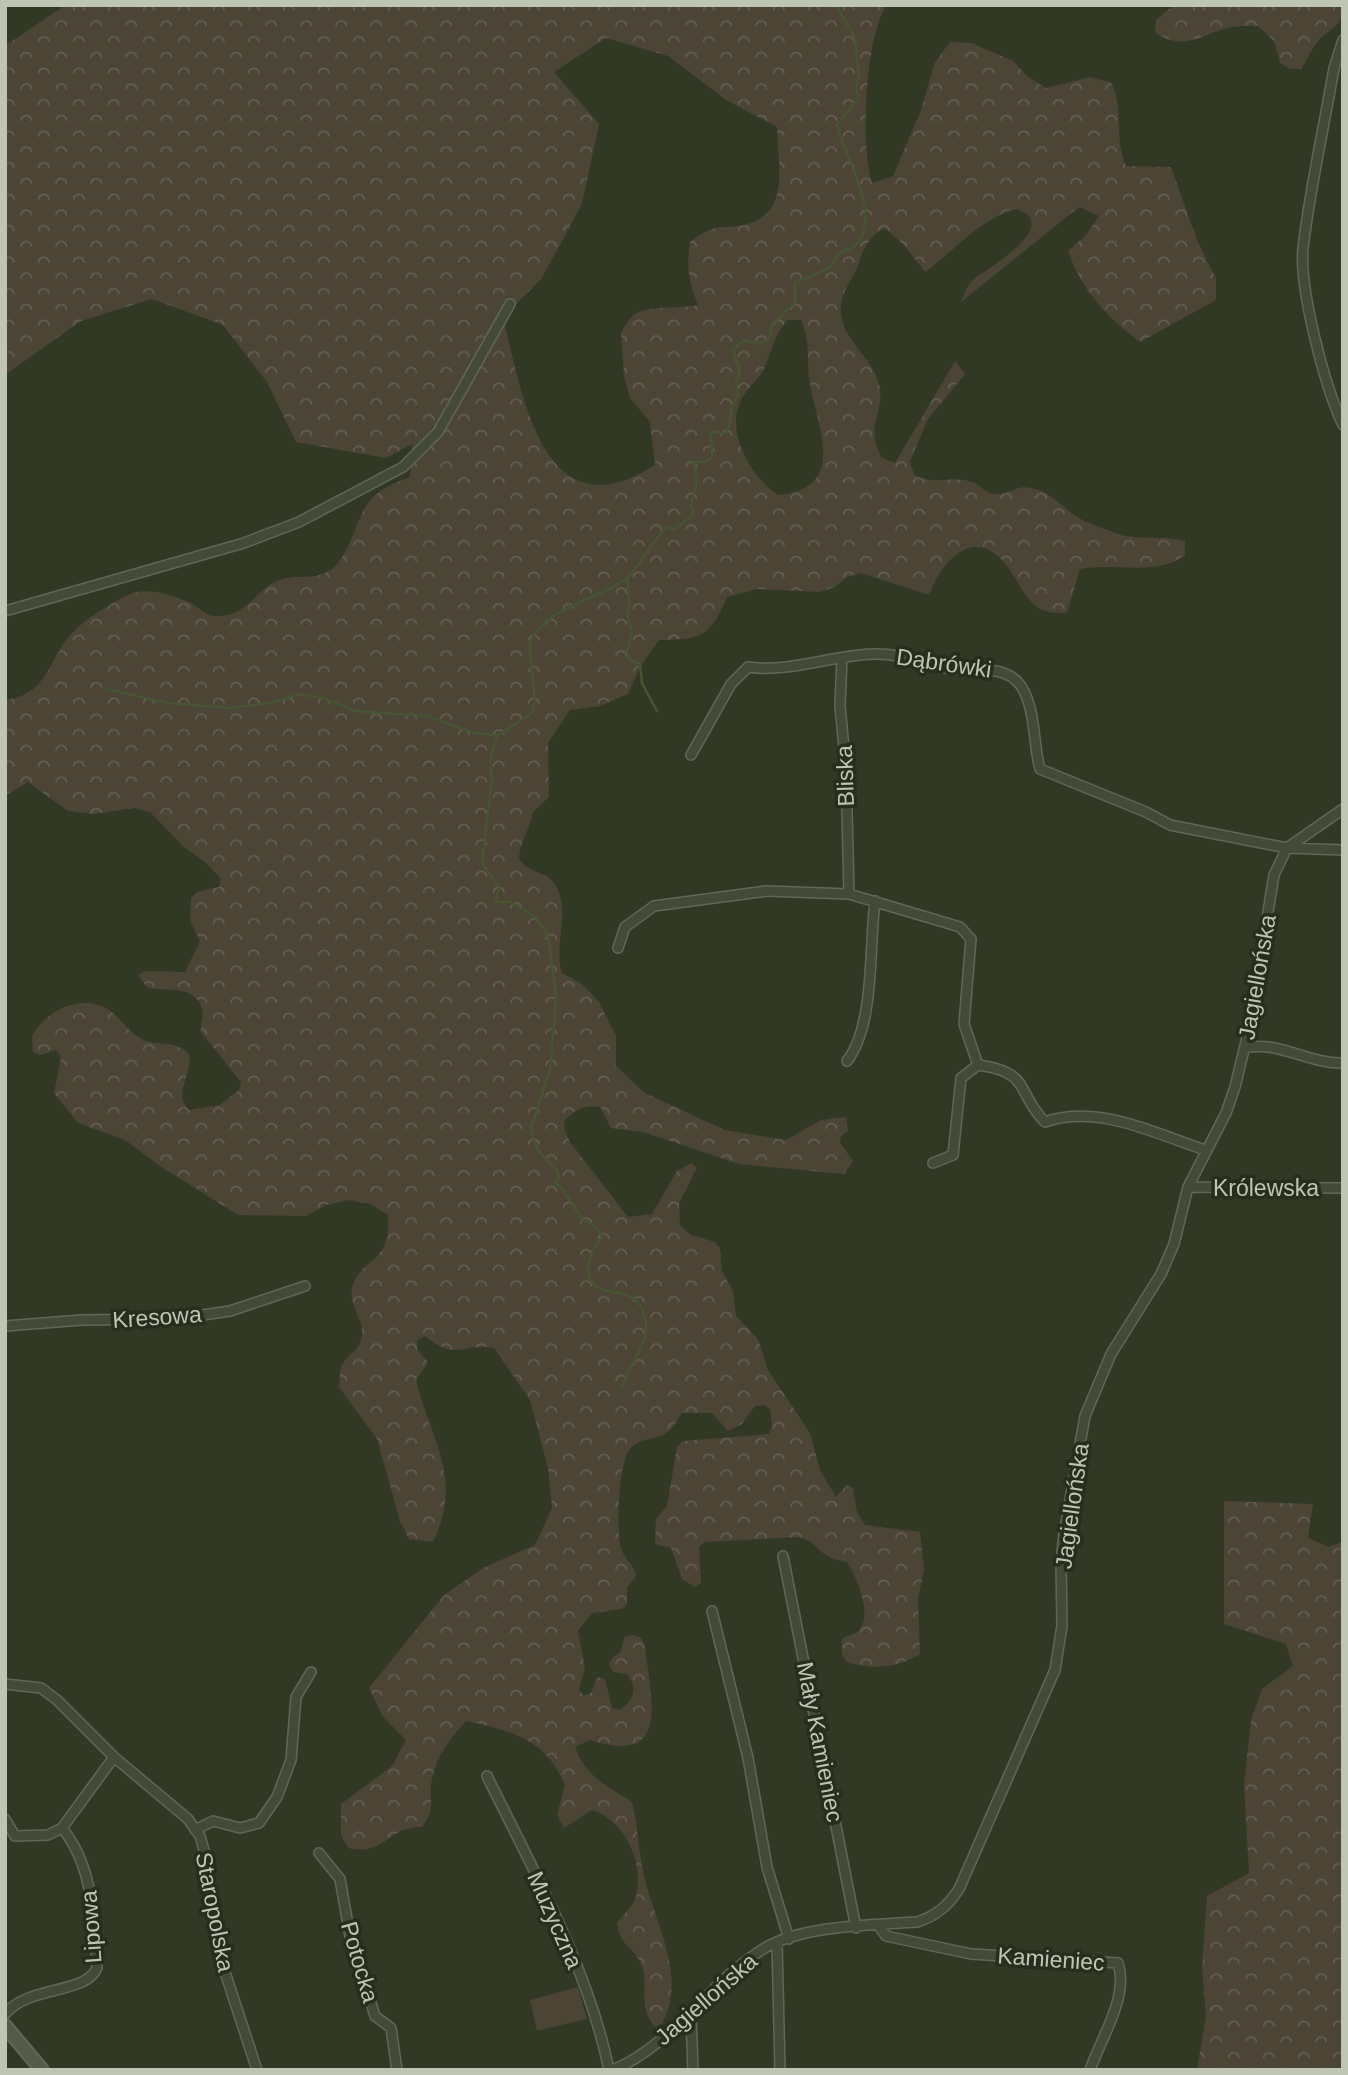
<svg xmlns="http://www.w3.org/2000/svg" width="1348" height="2075" font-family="Arial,sans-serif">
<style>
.green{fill:#4c4435}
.forest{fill:url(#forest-crowns);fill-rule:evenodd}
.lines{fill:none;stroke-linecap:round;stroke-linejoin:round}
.stream{stroke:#465431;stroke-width:2.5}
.street-casing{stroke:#616757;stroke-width:12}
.secondary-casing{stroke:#616757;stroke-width:16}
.street{stroke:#434a38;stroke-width:9}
.secondary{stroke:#535c47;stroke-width:12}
.labels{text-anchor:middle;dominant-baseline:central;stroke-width:7;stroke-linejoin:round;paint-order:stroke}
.street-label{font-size:23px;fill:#bec5b4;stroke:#282e1e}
</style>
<defs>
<pattern id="forest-crowns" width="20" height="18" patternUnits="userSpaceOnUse" patternTransform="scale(1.75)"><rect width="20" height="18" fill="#4c4435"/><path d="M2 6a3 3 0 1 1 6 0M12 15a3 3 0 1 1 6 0" fill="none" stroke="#645e50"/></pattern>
</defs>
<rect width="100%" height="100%" fill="#313925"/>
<path class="green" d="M578 1987 587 2019 537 2031 530 2000Z"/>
<path class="forest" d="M65 5H887C865 35 860 147 872 183L893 176 921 110 935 62 950 42 972 43 1013 61 1028 77 1046 88 1090 77 1111 82C1125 113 1113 133 1126 166L1171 167 1197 240 1216 279V300L1140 342C1107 317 1082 291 1068 251L1086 235 1099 216 1079 207 961 302C964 296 966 287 971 282 977 274 1067 226 1016 209 981 218 953 252 925 272L905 246 885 228C870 234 862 251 858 265 854 277 845 287 842 299 833 336 872 353 879 385 886 413 864 422 881 457L895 463 955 361 965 374 928 419 910 461 914 475C936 486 951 475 972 482 983 486 986 496 1000 494 1011 492 1018 485 1031 488 1048 491 1059 503 1071 513 1083 522 1102 528 1115 533 1136 541 1163 535 1185 541V555C1157 577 1115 562 1080 569L1067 613C1056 613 1044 613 1036 606 1023 596 1016 578 1007 566 975 524 942 560 929 595L861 573 847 577 835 587 820 592 757 589 727 597C711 636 701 640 659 640L640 667 628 694 600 706 570 710 548 743 549 797 533 812C530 828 520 841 519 858 528 875 548 870 556 886 571 913 553 945 562 973L582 984 599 1002 616 1036V1066L645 1093 725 1130 786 1140 821 1120 846 1117 848 1131 841 1136 840 1143 853 1161 844 1174 739 1164 643 1132 611 1128 600 1107C585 1104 575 1110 565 1120L564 1128 570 1142 628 1217 652 1214 677 1171 692 1163 697 1168 679 1203 680 1225 691 1235 715 1242 720 1248 722 1271 733 1291 736 1316 758 1339 768 1370 810 1433 820 1470 836 1497 847 1485 853 1489 857 1512 865 1525 920 1532 924 1569 918 1599 920 1654C898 1668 873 1670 847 1662L842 1655V1639C846 1636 853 1635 857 1632 875 1618 856 1576 847 1562 818 1559 821 1543 799 1537L706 1542 699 1546 701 1583 695 1587 682 1579 671 1548 655 1544 656 1519 667 1506 677 1447 683 1441 769 1434 772 1426 770 1409 763 1405 755 1406 742 1424 728 1431 712 1413H683C677 1418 675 1426 670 1430 659 1440 642 1437 631 1448 618 1461 616 1529 621 1548 624 1559 634 1564 636 1576L627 1588V1604L622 1609 592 1613 578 1631 585 1668 579 1690 584 1696 591 1693 597 1677 605 1679 612 1708 620 1710C634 1700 638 1688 627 1674L613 1672 609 1664 613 1657 620 1653 625 1636 633 1635 641 1638 645 1646C650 1698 673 1767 590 1740L575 1747C586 1777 607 1786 632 1802 638 1825 638 1848 643 1871 653 1922 692 1981 658 2030 633 2005 653 1985 639 1960 630 1944 620 1945 617 1923 623 1915 634 1905 636 1896 645 1862 624 1820 592 1810L564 1828 557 1815 565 1785C545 1738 512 1731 466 1721 451 1737 436 1757 432 1779 427 1802 438 1805 422 1827 385 1827 388 1856 348 1848L341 1835V1804L392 1766 406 1740 383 1717 369 1688 444 1595 483 1568 535 1545 552 1508 548 1468 530 1400 494 1348C459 1343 458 1362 425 1336L417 1340V1349L428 1362 416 1380C431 1441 464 1479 433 1542L409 1539 400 1521 377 1439 339 1387C340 1381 339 1371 342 1365 350 1351 363 1351 362 1329 361 1316 349 1304 352 1288 361 1255 391 1268 388 1215L370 1204 348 1200 326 1205 306 1216 238 1215 160 1166 125 1140 78 1123 54 1093 61 1057 56 1050 40 1055 33 1052 32 1036C45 1011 80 994 106 1008 120 1016 129 1034 144 1040 160 1047 174 1039 189 1054 193 1075 172 1093 189 1110L220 1105 239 1090 241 1082 201 1032C200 1025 204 1016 202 1009 194 983 166 993 147 987L138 975 145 971 185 972 200 941 190 921 191 898 197 892 219 887 221 879 205 862 184 847 150 812 134 808 94 814 68 811 28 782 5 796V700C49 695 48 658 73 632 87 618 108 605 126 596 145 585 175 595 192 604 200 608 207 616 216 616 252 616 254 587 283 579 296 575 313 579 325 573 352 561 353 517 373 497 384 487 397 482 410 477L412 444 386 458 296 442 267 382 223 325 152 299 81 321 5 375V46ZM606 38 668 56 726 100 777 127C777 159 791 209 751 223 722 232 719 219 690 242 686 267 689 282 698 305 680 309 649 305 635 314 630 317 625 326 621 332L624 376 630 398 650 422 655 465C542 537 523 395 503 318L542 278 582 204 599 124 554 72ZM788 320H801C810 338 807 358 809 378 815 424 851 488 778 495 750 476 722 428 744 395 750 385 759 379 764 369 772 351 774 334 788 320Z
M1174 5H1342C1344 26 1332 27 1319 40 1311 48 1308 60 1301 69H1290L1280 63 1274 41 1258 26C1247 26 1235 25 1224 29 1199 37 1179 51 1155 32L1156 20Z
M1224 1501 1313 1504 1308 1538 1329 1547 1343 1541V2070H1197L1206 2016 1202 1968 1207 1896 1249 1873 1244 1785 1251 1720 1262 1689 1293 1666 1286 1644 1224 1624Z"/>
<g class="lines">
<path class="stream" d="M627 578 630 605 627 614 632 632 627 652 631 661 640 664 642 683 657 711
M106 689 168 703 232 708 269 703 301 694 326 699 355 711 428 716 471 732 497 736 532 713C540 689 524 655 532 638 547 608 602 598 627 578 643 564 650 542 667 527L675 529 694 514 691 505 697 480 694 463 708 461 712 456 711 432 726 433C733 419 727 413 738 395L736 382 740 371 733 350 744 340 758 344 769 340 772 324 795 303V283C806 276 826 273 834 263 837 260 835 257 839 254 845 249 852 250 858 243 881 212 845 158 837 125L859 98 856 89 859 75 855 38 836 5
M497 736 490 761 492 779 482 863 499 887 495 902H510L536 917 548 935 556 995 554 1025 550 1069 531 1129C533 1148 545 1159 558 1171V1180L554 1184 560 1186 582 1219 595 1226 603 1236C592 1248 578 1278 599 1288 618 1297 637 1287 645 1318 652 1342 628 1365 622 1388"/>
<g class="street-casing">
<path id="street" d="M1343 40 1334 68C1324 127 1310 188 1303 248 1299 289 1325 387 1343 425
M5 611 244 543 299 522 403 467 438 432 510 304
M842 658 840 706 846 769 849 894
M691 755 731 684 748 667C790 673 832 655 874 654 905 653 925 667 952 669 975 670 1007 665 1021 686 1036 709 1033 744 1040 769L1146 812 1170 825 1287 848 1343 850
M618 948 625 927 654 906 767 891 849 894 960 927 971 939 964 1024 978 1065C1032 1072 1016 1093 1045 1122 1098 1104 1154 1133 1205 1150
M1245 1048C1277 1040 1309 1064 1343 1063
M847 1061C875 1025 869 947 875 901
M933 1163 953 1155 961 1078 978 1065
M1188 1187 1343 1188
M5 1326 82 1320 176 1319 230 1311 305 1286
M783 1556 856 1928
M712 1611 748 1758 767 1867 789 1939
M5 1684 41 1688 57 1700 114 1757 188 1819 200 1836 207 1861 211 1913 221 1960 257 2070
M487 1776C533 1870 588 1967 609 2070
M5 1819 15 1836 48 1835 62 1828
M62 1828 114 1757
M195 1830 213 1821 240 1828 259 1823 277 1797 291 1760 296 1697 311 1672
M319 1853 340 1879 350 1936 375 2016 391 2028 397 2070
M878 1925 886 1936 971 1954 1118 1963C1129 1997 1101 2038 1090 2070
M777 1943 780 2070
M5 2014C29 1985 85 1995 97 1968 94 1921 94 1867 62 1828
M691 2015 693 2070
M613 2070C674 2044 708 1983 763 1949 802 1925 872 1925 917 1922 936 1916 948 1906 959 1889L1055 1670 1062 1626 1061 1562 1064 1534 1085 1416 1111 1354 1161 1274 1174 1244 1188 1187 1226 1113 1235 1087 1249 1029 1274 875 1287 848 1343 809"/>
</g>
<g class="secondary-casing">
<path id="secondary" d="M5 2026 42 2070"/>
</g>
<use href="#street" class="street"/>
<use href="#secondary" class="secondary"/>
</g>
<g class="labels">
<g class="street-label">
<text transform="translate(944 663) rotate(8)">Dąbrówki</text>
<text transform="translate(845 776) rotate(-92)">Bliska</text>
<text transform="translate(1257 977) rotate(-80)">Jagiellońska</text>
<text x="1266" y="1188">Królewska</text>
<text transform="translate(157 1317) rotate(-4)">Kresowa</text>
<text transform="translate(1072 1506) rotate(-82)">Jagiellońska</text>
<text transform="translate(820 1742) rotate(79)">Mały Kamieniec</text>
<text transform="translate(215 1912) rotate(79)">Staropolska</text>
<text transform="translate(555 1920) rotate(66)">Muzyczna</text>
<text transform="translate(91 1927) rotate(-94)">Lipowa</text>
<text transform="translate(1051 1959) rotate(4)">Kamieniec</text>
<text transform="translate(360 1962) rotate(74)">Potocka</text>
<text transform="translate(706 1999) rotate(-41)">Jagiellońska</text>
</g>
</g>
<rect width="1348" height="2075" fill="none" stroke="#bec5b4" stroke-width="14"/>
</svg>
